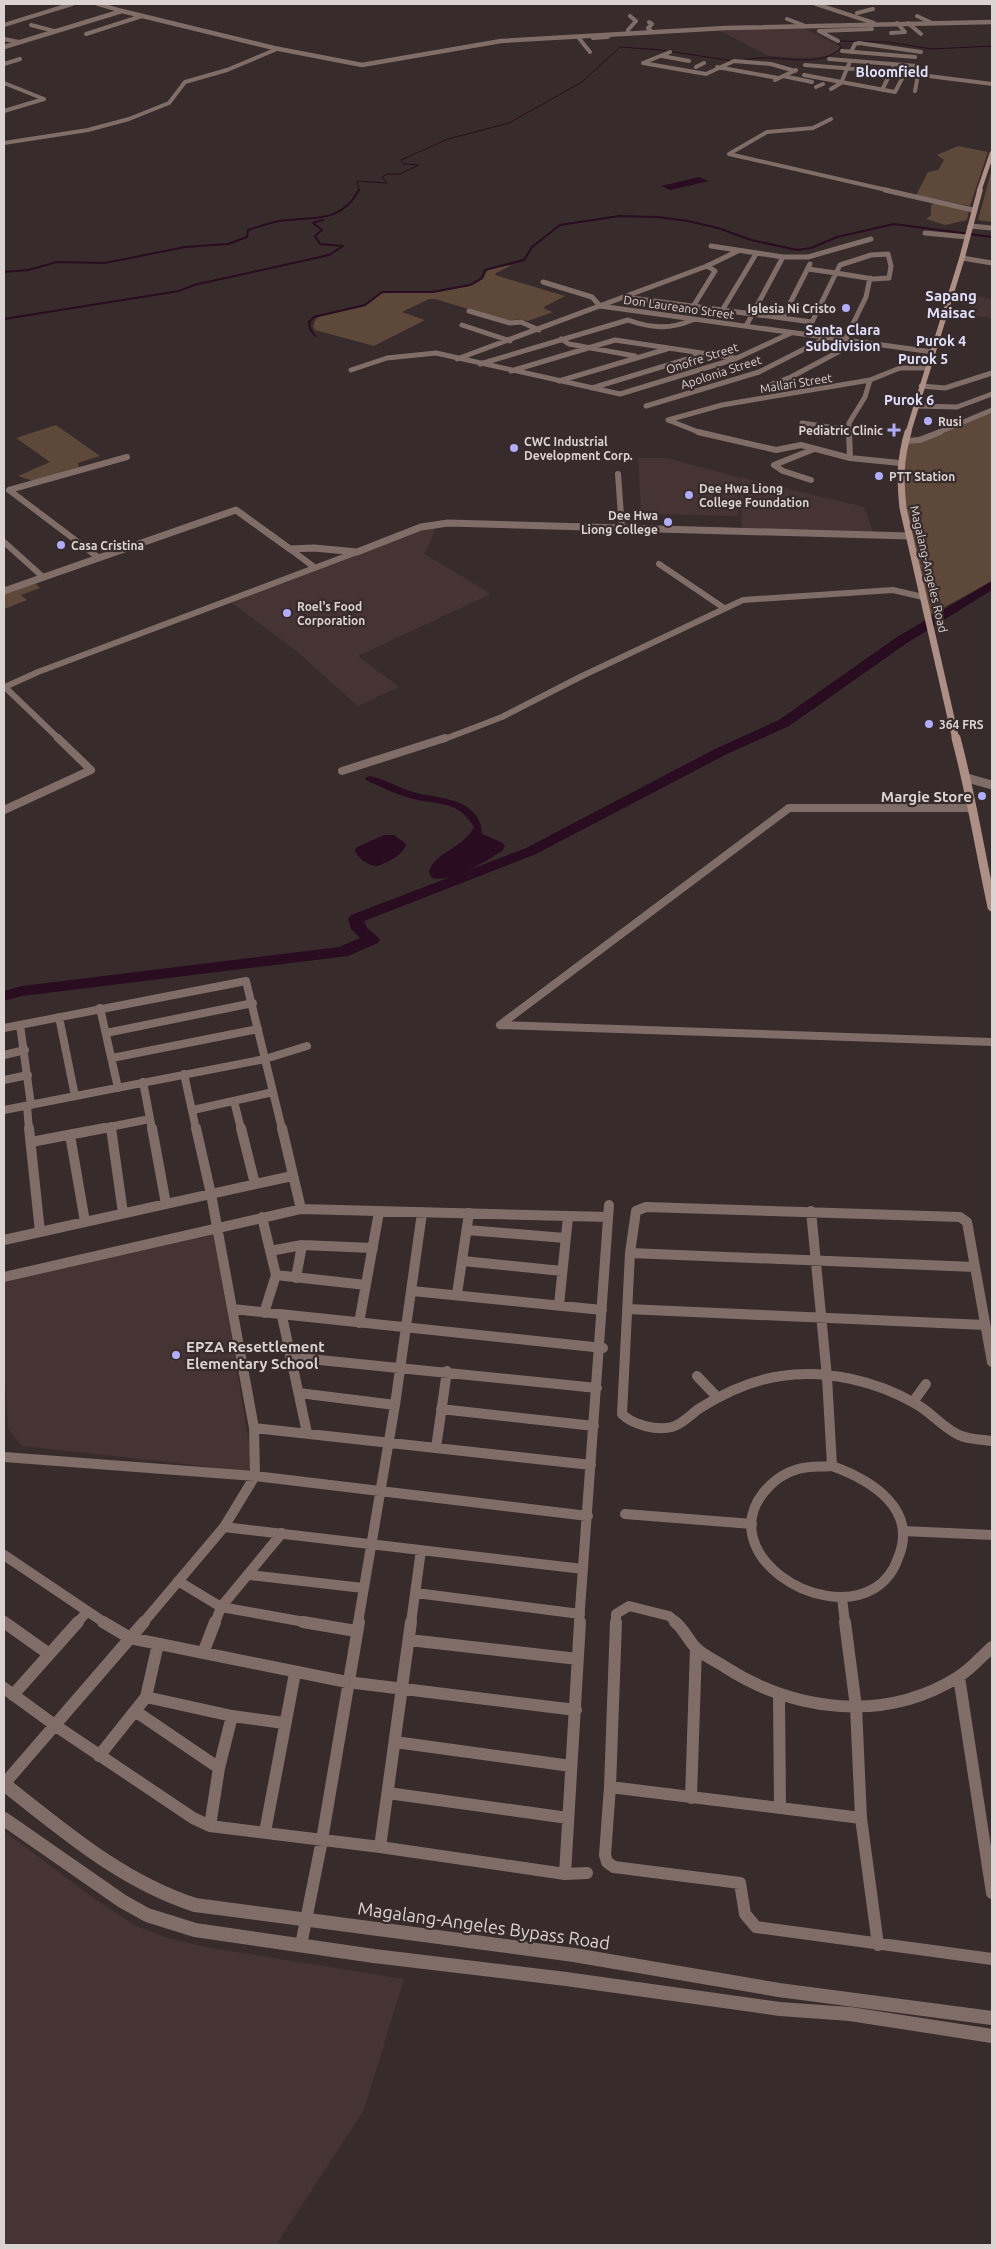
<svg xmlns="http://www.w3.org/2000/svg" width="996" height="2249" font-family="Ubuntu,sans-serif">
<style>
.built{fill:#463333}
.green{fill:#5d483a}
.water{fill:#2a0c21}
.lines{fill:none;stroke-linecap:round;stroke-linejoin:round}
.stream-far1{stroke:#2a0c21;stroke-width:1}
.stream{stroke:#2a0c21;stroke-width:2}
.river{fill:#2a0c21;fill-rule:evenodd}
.minor-far5{stroke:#806d67;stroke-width:4}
.minor-far4{stroke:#806d67;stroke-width:5}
.minor-far3{stroke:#806d67;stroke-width:6}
.minor-far2{stroke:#806d67;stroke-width:8}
.minor-far1{stroke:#806d67;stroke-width:10}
.minor{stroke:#806d67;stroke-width:12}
.tertiary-far3{stroke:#806d67;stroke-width:4.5}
.tertiary-far2{stroke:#806d67;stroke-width:7}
.tertiary-far1{stroke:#806d67;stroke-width:9}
.tertiary{stroke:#806d67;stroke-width:14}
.secondary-far3{stroke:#ae8f86;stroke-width:4.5}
.secondary-far2{stroke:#ae8f86;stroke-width:5.5}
.secondary-far1{stroke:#ae8f86;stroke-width:7}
.secondary{stroke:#ae8f86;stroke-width:9}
.poi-dot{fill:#b1adfa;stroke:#372b2b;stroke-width:2}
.labels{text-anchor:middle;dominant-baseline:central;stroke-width:4.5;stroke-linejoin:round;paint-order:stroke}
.far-street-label{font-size:12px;fill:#dbd2d2;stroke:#372b2b}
.far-poi-label{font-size:12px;font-weight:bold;fill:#dbd2d2;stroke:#372b2b;text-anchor:start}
.far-neighbourhood-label{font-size:14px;font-weight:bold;fill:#e1e1fe;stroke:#372b2b}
.far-quarter-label{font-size:15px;font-weight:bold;fill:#e1e1fe;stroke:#372b2b}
.poi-label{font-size:15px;font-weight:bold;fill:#dbd2d2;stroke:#372b2b;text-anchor:end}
.near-street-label{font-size:18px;fill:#dbd2d2;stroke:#372b2b}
</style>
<rect width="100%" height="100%" fill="#372b2b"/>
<path class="built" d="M799 26 840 46 838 52 829 56 806 58 769 56 718 30Z
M976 296 992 299V318L975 316 978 309 968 307Z
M638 458H667L738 477V516L641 514Z
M739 477 864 507 874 534 742 530Z
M434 525 437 526 425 554 491 594 358 656 399 687 358 706 295 650 229 601Z
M214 1232 253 1467 246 1471 22 1446 8 1429 4 1369V1280Z
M4 1831 92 1897 136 1926 168 1938 206 1947 404 1979 364 2110 276 2245H4Z"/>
<path class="green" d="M958 146 988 152 970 206 916 195 928 172 938 170 944 160 937 155Z
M992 168V222L978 220Z
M936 203 969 210 967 220 945 225 926 219 931 215V205Z
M512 265 496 273 495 275 565 296 544 307 545 309 553 312 528 321 519 319 508 321 435 299H429L402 312 425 320 374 346 315 330 313 326 316 319 320 316 365 306 381 294 390 292 434 293 473 285 483 279 488 269Z
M992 411V581L930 615 904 497 906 441Z
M56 425 100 456 78 463 79 468 33 481 18 476 50 462 16 438Z
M33 581 40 588 21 595 27 600 4 609V592Z"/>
<path class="water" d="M699 177 709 181 670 190 661 186Z
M370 776C387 780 401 789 417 793 437 798 471 798 480 823 482 827 481 831 482 834L503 843 505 846 502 851C486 861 452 883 432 878L429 872C434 852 463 849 474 827 458 800 438 805 413 799 397 795 381 787 366 780L365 778Z
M384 835H394L406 844C404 855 387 863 377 866 367 865 360 860 355 851L357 847Z"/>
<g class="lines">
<path class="stream-far1" d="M742 61C774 50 816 73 842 47L836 42 840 41 887 42 932 49 992 46
M359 191 357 181 387 183 382 177 387 174H400L419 165 403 164 401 160 448 139 509 123 582 82 620 47 661 50 733 61"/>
<path class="stream" d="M4 272 28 270 57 262 105 263 185 247 228 244 247 237 248 230C258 227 268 223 279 221 311 216 340 225 359 190
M4 319 179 291 194 285 329 255 343 246 320 244 315 236 322 230 313 223 323 220
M315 336 310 329 309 322 314 317 365 305 382 292H432L470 285 482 278 485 270 524 260 532 247 560 225 619 216 658 217 688 221 718 228 751 240 797 250 811 248 837 237 894 224 992 237"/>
<path class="river" d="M992 581V590L907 643 789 726 725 755 536 854 364 921 367 928 380 939 378 943 348 956 22 996 4 1001V991L22 986 339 947 360 938 351 929 348 919 351 915 526 848 715 749 779 720 897 637Z"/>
<path class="minor-far5" d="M98 4 122 11
M816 4 874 23
M857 13 873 9
M917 16 932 23
M787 19 803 25
M649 22 652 24 648 28 652 32
M908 23 921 34
M4 25 72 4
M31 25 54 31
M891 33 905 32 897 23
M86 34 142 16
M628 34V30L636 21 630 16
M578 37 590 52
M593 38 608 37 606 35
M4 39 19 42
M838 41 819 31 872 29
M842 51 915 57
M851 52 855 44 859 43 921 52
M662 56 689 61
M829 59 917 66
M643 63 706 74 734 61 771 64 795 71
M643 63 670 52
M4 64 20 59
M805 65 905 73 992 84
M696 67 704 63
M717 67 778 78
M804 75 895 92 905 73
M783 76 812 82
M775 80 796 70
M4 83 44 99
M816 87 823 84
M831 89 841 83 849 64
M882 90 893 68
M915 91 918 75
M4 111 44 99
M4 143 88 130 129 119 169 103 185 82 227 70 277 49
M729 154 891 191
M729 154 767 132 813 128 831 119"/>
<path class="minor-far4" d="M885 190 973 210
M970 226 992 228
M925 233 967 237
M711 246 783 257H808L871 239
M888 254 891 266 889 278 873 279 836 273 840 265 871 255Z
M962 258 992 263
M808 269 836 273
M543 282 592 297 600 306 933 352
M624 297 812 322 836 273
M694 305 715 271 707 266
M723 309 756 254
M469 311 510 323 521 322 539 330
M783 317 810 264
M462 325 510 341
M746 326 783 257
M561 339 569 344 635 356
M845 340 866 297 870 278
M457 359 707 266 738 251
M480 364 628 320C650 328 670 330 692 320
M351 370 387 358 436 353 620 394 735 359 791 333
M511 371 615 340 735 358
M559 381 667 349
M767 386 791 377 857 342
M921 386 945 388 992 373
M592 388 704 354
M646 406 759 372 826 338
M915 406 957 407 992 394
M668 420 722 405 870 380 900 368H927
M668 420 701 433
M802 423 849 430
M849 433V423L865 397 870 380
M937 433 992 410"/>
<path class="minor-far3" d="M698 432 776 450 801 445 850 458 900 463
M849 432 850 458
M905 441 920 440 940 432
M618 474 622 529
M811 480 783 471 774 465 814 449
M4 542 43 577
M290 549 314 567
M99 558 9 490 127 457
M659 564 724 608
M60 740 7 689V686L38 672 357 552
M442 740 502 717 582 676 743 600 893 590 923 597"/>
<path class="minor-far2" d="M342 771 445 738
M4 810 91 770 58 738
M100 1008 118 1088
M59 1017 75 1096
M20 1025 31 1105
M500 1025 789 808H971
M500 1025 992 1042
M4 1028 246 981 282 1129
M106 1033 253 1003
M4 1055 25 1050
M112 1058 258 1029
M184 1074 196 1129
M4 1080 28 1075
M143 1082 152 1129
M234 1101 241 1129
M27 1106 29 1129
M4 1110 265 1059 307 1046
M193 1110 273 1092
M111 1126V1129
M99 1129 150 1119"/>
<path class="minor-far1" d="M29 1128 40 1232
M111 1128 123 1213
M152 1128 166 1204
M241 1128 255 1184
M282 1128 301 1209
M70 1135 85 1222
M31 1142 105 1128
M811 1211 827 1377 832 1466
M262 1217 276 1275 264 1313
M467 1230 565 1238
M4 1240 292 1176
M270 1251 302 1245 373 1248
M630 1253 975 1267
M463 1261 562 1271
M276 1275 366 1285
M4 1277 301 1209 608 1217
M296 1278 302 1245
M412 1291 602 1310
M457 1294 469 1213
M559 1305 568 1217
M233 1309 603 1348
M627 1309 985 1325
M282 1316 307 1433
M359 1323 379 1212
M290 1357 597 1388
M992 1362 967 1222 960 1217 646 1207 636 1211 630 1253 622 1414C633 1425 657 1431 672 1427 683 1424 691 1414 700 1408 724 1393 752 1380 781 1376 825 1369 877 1381 916 1404 931 1412 942 1427 959 1435 969 1440 981 1439 992 1441
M697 1376 717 1397
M299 1393 395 1405
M913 1402 926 1384
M441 1409 594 1426
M254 1428 591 1465
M436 1448 447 1371
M4 1457 255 1476 588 1516
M832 1466C871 1480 919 1509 898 1558 894 1570 886 1581 875 1588 819 1622 715 1553 764 1492 773 1481 784 1473 798 1469 809 1466 821 1467 832 1466Z
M625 1514 752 1524
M224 1527 583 1569
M903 1531 992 1535
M4 1555 105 1623
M249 1575 363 1588
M178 1581 221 1607 310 1623
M416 1593 580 1614
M842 1598 845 1623
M77 1623 87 1612
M143 1623 224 1527 255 1476 254 1428 211 1194 196 1128
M215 1623 221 1607 282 1533
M358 1623 395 1405 422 1213
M411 1623 421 1550
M579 1623 609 1205
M616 1623V1614L629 1606 669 1616 677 1623"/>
<path class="minor" d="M4 1622 49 1654
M103 1622 130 1638 347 1682 576 1710
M303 1622 356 1631
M616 1622 610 1787 605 1855 607 1862 614 1867 740 1883 745 1914 756 1927 992 1959
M675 1622C684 1629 688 1640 696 1648 704 1656 716 1661 725 1667 795 1712 885 1723 958 1677 970 1670 981 1657 992 1647
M845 1622 856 1707 861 1818 878 1945
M409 1640 578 1659
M203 1653 215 1622
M959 1677 992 1893
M4 1688 56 1726 193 1818 210 1826 380 1847 565 1874 587 1873
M13 1695 78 1622
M779 1695 780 1808
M146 1697 232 1716 284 1723
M135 1711 219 1768
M395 1742 571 1766
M99 1756 146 1697 158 1644
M4 1784 144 1622
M610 1787 861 1818
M388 1793 568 1818
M691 1798 696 1648
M210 1826 219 1768 232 1716
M265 1832 295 1673
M380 1847 411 1622
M565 1874 580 1622
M301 1945 322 1840 359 1622"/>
<path class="tertiary-far3" d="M4 47 122 11 274 48 362 65 501 41 726 28 992 22"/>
<path class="tertiary-far2" d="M4 591 236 510 290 549 314 548 357 552 421 527 448 523 909 536"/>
<path class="tertiary-far1" d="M967 778 992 785"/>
<path class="tertiary" d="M4 1784C64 1831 121 1881 195 1905L574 1955 779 1990 992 2018
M4 1819 122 1901 147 1915 195 1930 374 1956 566 1979 780 2009 850 2014 992 2036"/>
<path class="secondary-far3" d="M979 191 992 153"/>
<path class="secondary-far2" d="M908 433 962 258 980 190"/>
<path class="secondary-far1" d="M908 432C900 460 900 479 903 508L956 740"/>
<path class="secondary" d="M956 738C971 794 980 851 992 907"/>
</g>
<g class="poi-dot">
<circle cx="846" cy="308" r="5"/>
<circle cx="928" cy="421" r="5"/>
<path d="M891.5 422.5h5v5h5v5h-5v5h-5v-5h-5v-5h5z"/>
<circle cx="514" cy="448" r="5"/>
<circle cx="879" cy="476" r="5"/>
<circle cx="689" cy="495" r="5"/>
<circle cx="668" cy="522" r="5"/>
<circle cx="61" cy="545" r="5"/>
<circle cx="287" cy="613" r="5"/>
<circle cx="929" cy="724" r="5"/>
<circle cx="982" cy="796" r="5"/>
<circle cx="176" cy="1355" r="5"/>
</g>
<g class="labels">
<g class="far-street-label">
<text transform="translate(679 307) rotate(8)">Don Laureano Street</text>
<text transform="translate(702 358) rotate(-18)">Onofre Street</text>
<text transform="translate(721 372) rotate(-18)">Apolonia Street</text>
<text transform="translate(796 383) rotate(-9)">Mallari Street</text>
<text transform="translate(929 569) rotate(77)">Magalang-Angeles Road</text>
</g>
<g class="far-poi-label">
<text x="836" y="308" text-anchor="end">Iglesia Ni Cristo</text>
<text x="938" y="421">Rusi</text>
<text x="883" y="430" text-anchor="end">Pediatric Clinic</text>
<text x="524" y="441">CWC Industrial<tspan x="524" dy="14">Development Corp.</tspan></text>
<text x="889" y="476">PTT Station</text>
<text x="699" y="488">Dee Hwa Liong<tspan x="699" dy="14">College Foundation</tspan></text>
<text x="658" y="515" text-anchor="end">Dee Hwa<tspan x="658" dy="14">Liong College</tspan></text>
<text x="71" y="545">Casa Cristina</text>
<text x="297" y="606">Roel's Food<tspan x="297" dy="14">Corporation</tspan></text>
<text x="939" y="724">364 FRS</text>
</g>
<g class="far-neighbourhood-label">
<text x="892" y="72">Bloomfield</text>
<text x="843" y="330">Santa Clara<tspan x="843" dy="16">Subdivision</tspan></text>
<text x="941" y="341">Purok 4</text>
<text x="923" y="359">Purok 5</text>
<text x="909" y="400">Purok 6</text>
</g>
<g class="far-quarter-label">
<text x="951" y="295">Sapang<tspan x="951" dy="17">Maisac</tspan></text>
</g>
<g class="poi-label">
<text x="972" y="796">Margie Store</text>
<text x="186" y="1346" text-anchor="start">EPZA Resettlement<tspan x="186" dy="17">Elementary School</tspan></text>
</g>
<g class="near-street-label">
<text transform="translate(484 1925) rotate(8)">Magalang-Angeles Bypass Road</text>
</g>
</g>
<rect width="996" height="2249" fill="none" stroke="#dbd2d2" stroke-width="10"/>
</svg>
